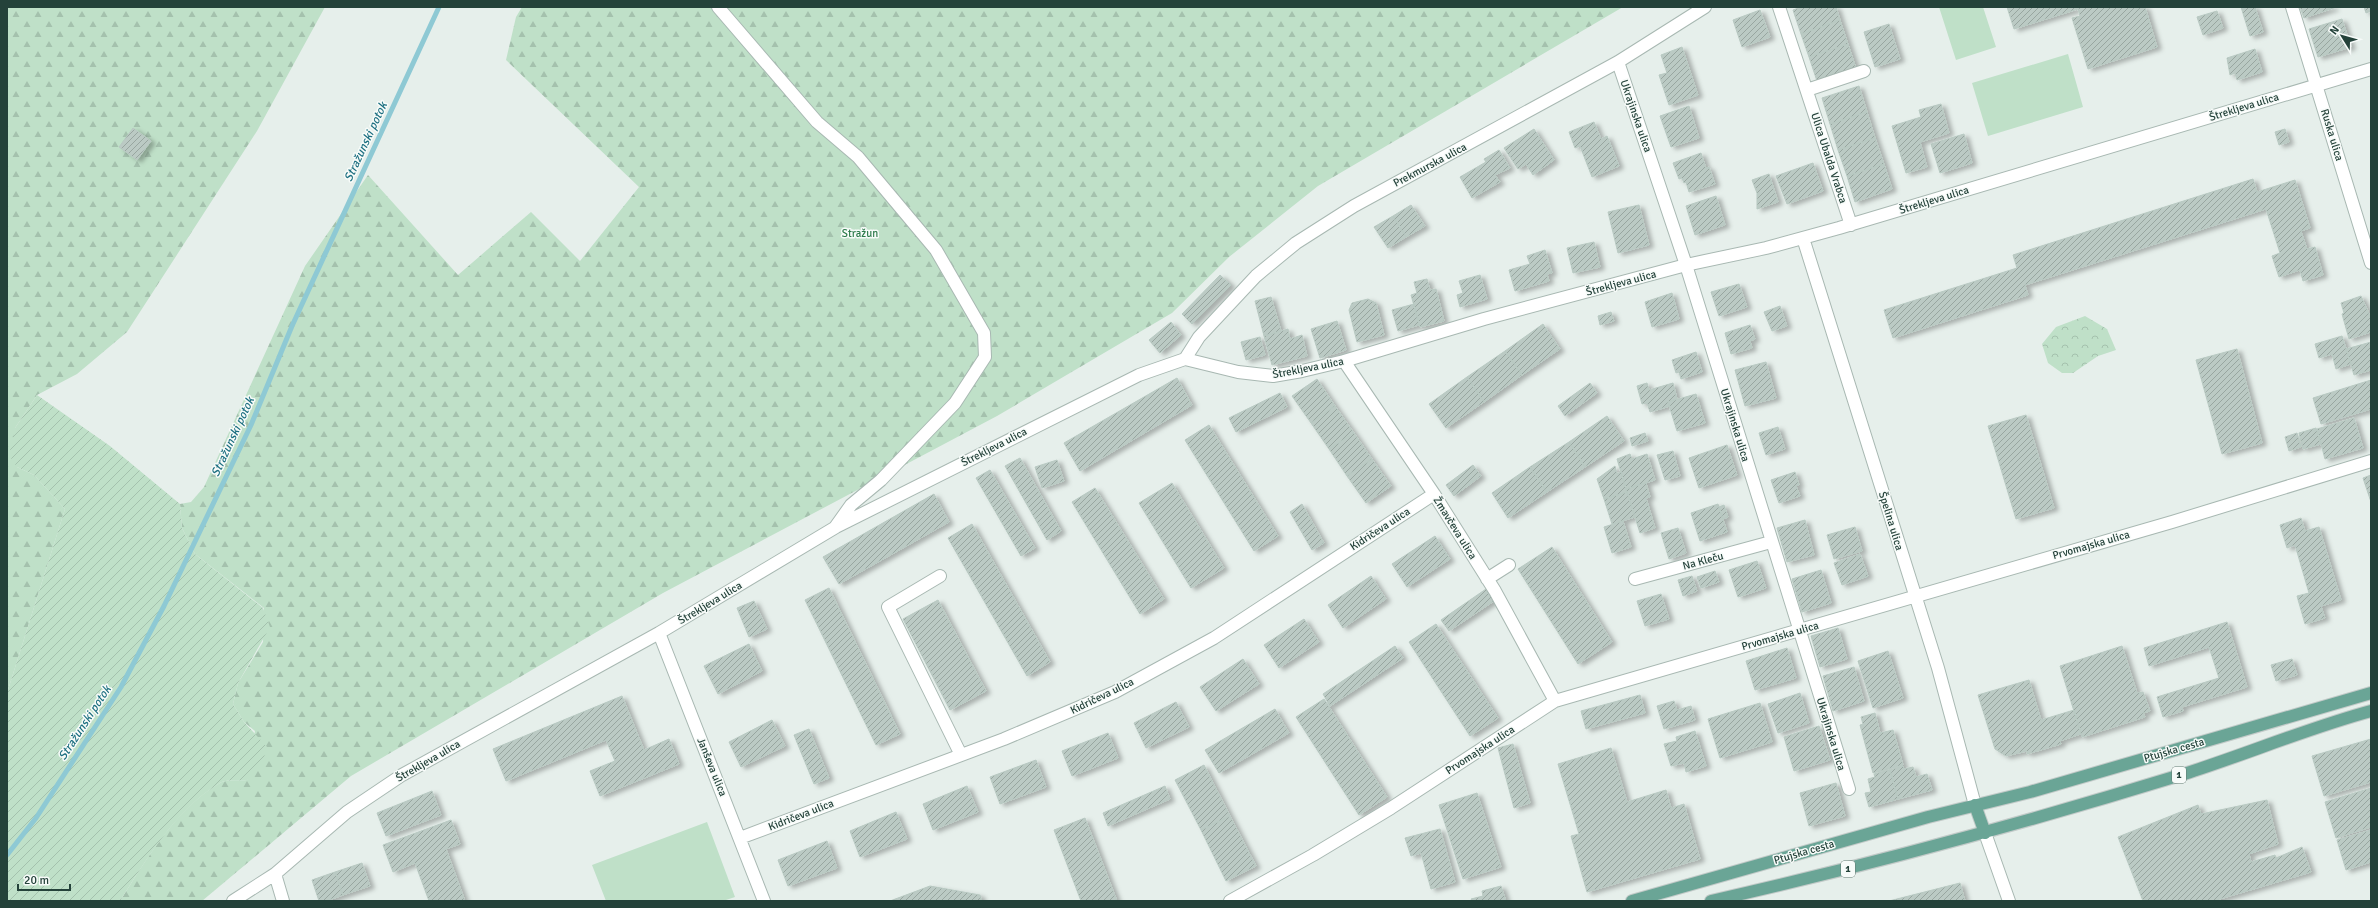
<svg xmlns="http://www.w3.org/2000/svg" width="2378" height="908" font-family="Signika,sans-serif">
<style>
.forest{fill:url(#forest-firs)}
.park{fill:url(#park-crowns)}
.garden{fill:url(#garden-furrows)}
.pitch{fill:#bfe0c8}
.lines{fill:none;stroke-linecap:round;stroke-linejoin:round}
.stream{stroke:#8ec9d4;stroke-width:5}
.building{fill:url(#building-hatch);stroke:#b8c9c2;filter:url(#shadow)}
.minor-casing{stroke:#a8b8b2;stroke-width:14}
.major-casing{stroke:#c2cac8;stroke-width:14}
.minor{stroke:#fff;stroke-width:12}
.major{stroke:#6aa596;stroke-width:12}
.labels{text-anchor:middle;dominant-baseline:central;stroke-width:3;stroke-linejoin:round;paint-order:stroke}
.shield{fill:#f7fbf9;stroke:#637a73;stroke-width:1}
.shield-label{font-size:10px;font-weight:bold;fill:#24423a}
.street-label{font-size:11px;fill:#24423a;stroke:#f7fbf9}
.park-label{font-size:11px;fill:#2d7a4b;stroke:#f7fbf9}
.water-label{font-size:12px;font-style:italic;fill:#1c6f80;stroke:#f7fbf9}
</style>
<defs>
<pattern id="forest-firs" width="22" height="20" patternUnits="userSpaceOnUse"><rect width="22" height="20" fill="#bfe0c8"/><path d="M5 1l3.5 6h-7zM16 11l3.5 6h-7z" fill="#a4c1ad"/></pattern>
<pattern id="park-crowns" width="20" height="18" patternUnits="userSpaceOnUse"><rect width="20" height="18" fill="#bfe0c8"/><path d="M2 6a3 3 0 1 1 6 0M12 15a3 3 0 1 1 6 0" fill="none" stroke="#a4c1ad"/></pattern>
<pattern id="garden-furrows" width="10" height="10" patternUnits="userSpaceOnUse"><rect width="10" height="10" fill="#bfe0c8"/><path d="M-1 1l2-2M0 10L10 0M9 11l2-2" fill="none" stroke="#a4c1ad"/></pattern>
<pattern id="building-hatch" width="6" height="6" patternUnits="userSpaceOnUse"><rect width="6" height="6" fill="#bbcac4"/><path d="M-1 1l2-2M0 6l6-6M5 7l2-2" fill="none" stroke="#98a6a0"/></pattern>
<filter id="shadow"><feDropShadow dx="4.5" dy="2.5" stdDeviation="2" flood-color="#0004"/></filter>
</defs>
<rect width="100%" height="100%" fill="#e6efeb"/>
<path class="forest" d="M7 7H325L257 131 127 332 77 374 37 395 15 428 17 467 34 475 65 509 7 693Z
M522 7H1623L1318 186 1229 257 1172 313 997 416 663 593 351 776 202 901H120C146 860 176 808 220 783 226 779 239 781 247 780L255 731 244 722 233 704 238 683 263 642 264 608 195 554 182 528 180 504 191 502 204 487 305 266 368 175 458 275 531 212 580 261 639 187 506 60 516 17Z"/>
<path class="park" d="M2085 316 2107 329 2116 350 2098 356 2073 373H2062L2048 363 2042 344 2056 327Z"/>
<path class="garden" d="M37 395 110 446 180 504 182 528 195 554 263 608 270 627 238 683 233 704 244 722 268 748 260 765 247 780C239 781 226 779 220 783 176 809 146 860 120 901H7V693L65 509 34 475 17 467 9 455 15 428Z"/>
<path class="pitch" d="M1939 7H1983L1996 47 1956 60Z
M2068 54 2083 107 1988 136 1972 83Z
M707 822 735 897 723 901H606L592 865Z"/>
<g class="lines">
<path class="stream" d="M7 855 36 818 121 687 164 606 251 425 292 326 439 7"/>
</g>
<path class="building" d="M1801 7H1836L1840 20 1801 34 1793 10Z
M2007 7H2145L2157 47 2088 69 2072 18 2080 16 2078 9 2014 29Z
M2241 7H2255L2263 32 2250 36Z
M2300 7H2334V8L2304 18Z
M2364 7H2371V11L2366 13Z
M1760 10 1770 37 1742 47 1733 20Z
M2217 11 2223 28 2203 35 2197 17Z
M2342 19 2351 47 2318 57 2309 29Z
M1840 20 1848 44 1809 57 1801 34Z
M1889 24 1900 59 1875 67 1864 32Z
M1848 44 1856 68 1817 81 1809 57Z
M1682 47 1698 95 1669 105 1659 75 1667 73 1661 55Z
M2255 49 2262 72 2237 80 2235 73 2230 75 2227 58Z
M1859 86 1867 112 1830 124 1822 98Z
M1941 104 1949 133 1920 142 1927 167 1906 173 1892 126 1921 117 1919 110Z
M1689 106 1699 138 1671 147 1660 116Z
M1867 112 1875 138 1838 150 1830 124Z
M1594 122 1601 139 1607 136 1619 166 1592 177 1580 146 1575 148 1569 132Z
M133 128 151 141 137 160 119 147Z
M1534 129 1554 160 1533 175 1526 164 1518 169 1504 148Z
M2285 129 2289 142 2279 145 2275 132Z
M1964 134 1972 163 1940 173 1931 144Z
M1875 138 1884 164 1847 176 1838 150Z
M1499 150 1510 168 1495 175 1500 182 1472 198 1460 177 1486 162 1484 159Z
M1701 153 1706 168 1709 167 1715 184 1689 192 1686 182 1684 183 1682 178 1679 179 1673 163Z
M1813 163 1823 191 1787 204 1776 176Z
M1884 164 1892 189 1855 202 1847 176Z
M1769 174 1778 202 1757 209V193L1752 180Z
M2253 179 2257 192 2295 180 2310 228 2301 231 2307 249 2315 247 2323 275 2303 281 2300 270 2279 277 2272 256 2280 253 2266 209 2025 285 2028 295 1893 338 1884 310 2017 268 2013 255Z
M1716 196 1725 225 1695 235 1686 206Z
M1411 205 1425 226 1406 237 1393 216Z
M1639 205 1649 245 1618 253 1608 212Z
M1393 216 1406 237 1388 248 1374 227Z
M1594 242 1600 267 1573 273 1567 248Z
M1545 250 1552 273 1547 274 1549 281 1515 291 1509 270 1530 264 1527 256Z
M1220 275 1231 285 1192 324 1182 314Z
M1480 275 1487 299 1460 307 1457 295 1463 293 1459 281Z
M1427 279 1430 290 1436 289 1444 321 1420 327 1411 295 1417 293 1414 282Z
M1739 284 1747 307 1719 316 1711 292Z
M1672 293 1679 319 1652 327 1645 302Z
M2361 296 2371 318V332L2349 339 2342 314 2344 313 2341 303Z
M1271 297 1281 331 1264 336 1255 301Z
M1368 299 1376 303 1384 335 1357 342 1349 310 1352 303Z
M1414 304 1419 325 1398 331 1392 310Z
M1780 306 1787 326 1772 331 1764 312Z
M1611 312 1614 321 1600 325 1598 316Z
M1337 321 1346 350 1320 358 1311 329Z
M1171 322 1181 335 1160 353 1149 340Z
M1543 324 1560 349 1522 375 1505 351Z
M1750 325 1755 339 1750 341 1752 348 1731 354 1725 333Z
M1288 329 1290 339 1302 335 1307 356 1272 365 1264 336Z
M2342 336 2351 364 2336 369 2332 354 2319 358 2315 344Z
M1260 337 1265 355 1246 360 1241 342Z
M2371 342V370L2354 375 2346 349Z
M2237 349 2262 443 2222 454 2196 360Z
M1505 351 1522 375 1484 402 1467 377Z
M1696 352 1702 372 1681 379 1679 372 1676 373 1672 360Z
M1766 362 1776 398 1745 406 1735 370Z
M1467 377 1484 402 1446 428 1429 404Z
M1177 378 1192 405 1080 471 1064 443Z
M1317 379 1335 406 1311 423 1292 396Z
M2371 380V409L2321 424 2313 398Z
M1590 383 1597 393 1565 416 1558 406Z
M1647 383 1649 390 1673 383 1677 399 1668 402 1670 406 1650 412 1647 403 1642 404 1637 386Z
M1280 393 1287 407 1236 432 1229 418Z
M1696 394 1705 423 1677 431 1668 402Z
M1335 406 1354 433 1329 449 1311 423Z
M2026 415 2054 508 2016 519 1988 426Z
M1607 416 1624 441 1585 467 1569 442Z
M2354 418 2363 448 2325 459 2317 429Z
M1209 425 1278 536 1254 551 1185 440Z
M1778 427 1785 449 1766 455 1759 433Z
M2316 428 2321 444 2303 449 2299 433Z
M1354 433 1372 459 1347 476 1329 449Z
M1645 433 1648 441 1632 446 1630 438Z
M2297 433 2301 447 2289 451 2285 437Z
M1569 442 1585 467 1547 492 1530 467Z
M1727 445 1737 475 1699 488 1689 458Z
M1673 451 1680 476 1665 480 1657 455Z
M1630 454 1632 459 1647 454 1655 480 1626 489 1617 459Z
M1020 458 1061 531 1047 540 1005 466Z
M1372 459 1391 486 1366 503 1347 476Z
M1057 460 1064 481 1042 488 1035 467Z
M1473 465 1481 476 1454 496 1446 485Z
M1615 466 1617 474 1621 472 1627 492 1604 499 1597 479Z
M1530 467 1547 492 1508 518 1492 493Z
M990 470 1035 548 1021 556 976 478Z
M1795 472 1799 485 1796 486 1800 496 1779 503 1771 480Z
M2371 475V502L2363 478Z
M1172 483 1224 568 1191 588 1139 503Z
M1646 483 1650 497 1646 498 1655 528 1640 533 1626 489Z
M1095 488 1164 599 1140 614 1072 502Z
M1627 492 1635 517 1612 524 1604 499Z
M934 494 949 522 839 584 823 557Z
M1302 504 1324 543 1312 550 1290 512Z
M1718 504 1727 532 1700 541 1691 513Z
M1724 505 1728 517 1723 519 1719 507Z
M2301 518 2305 531 2319 527 2341 600 2321 606 2325 618 2305 624 2297 596 2309 593 2295 545 2287 548 2280 525Z
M1805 520 1814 555 1787 562 1777 528Z
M1623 521 1631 547 1612 553 1604 527Z
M972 524 1050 662 1027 676 948 538Z
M1855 527 1862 551 1834 559 1827 535Z
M1678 528 1686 553 1669 559 1661 533Z
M1435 536 1450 559 1407 587 1392 564Z
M1552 547 1612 642 1578 664 1518 569Z
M1860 554 1868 576 1842 585 1834 563Z
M1757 561 1766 588 1738 597 1729 570Z
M1821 570 1831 603 1802 612 1792 579Z
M1715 571 1719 582 1701 588 1697 577Z
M1371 576 1386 599 1343 628 1328 605Z
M1692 576 1697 591 1683 596 1678 580Z
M829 588 900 734 876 745 805 600Z
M1486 589 1494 601 1449 631 1441 620Z
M1661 594 1669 619 1645 626 1637 601Z
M938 600 986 691 950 710 903 619Z
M754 601 767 629 749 637 737 608Z
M1304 619 1319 642 1279 668 1264 645Z
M2227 622 2247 687 2182 707 2183 711 2163 717 2157 697 2219 678 2209 647 2149 666 2144 648Z
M1436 624 1498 718 1470 736 1409 642Z
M1838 628 1847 659 1820 667 1811 636Z
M749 644 762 671 718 694 704 666Z
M1395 646 1403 658 1330 706 1323 694Z
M2122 646 2137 693 2143 692 2150 711 2143 713 2145 717 2082 737 2060 666Z
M1787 648 1796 678 1755 690 1746 661Z
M1888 651 1903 698 1873 708 1858 661Z
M1243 659 1259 684 1216 711 1200 687Z
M2292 659 2297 675 2276 681 2271 665Z
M1854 667 1864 701 1833 711 1823 676Z
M2029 680 2041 720 2074 710 2081 734 2060 741 2061 744 2027 754V751L2006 756 1995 749 1978 695Z
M1800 693 1809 723 1778 733 1768 704Z
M1640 695 1645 713 1586 729 1581 711Z
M622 696 644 750 669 739 679 764 600 796 590 771 615 761 606 740 506 781 493 749Z
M1324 699 1387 797 1359 815 1296 717Z
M1674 701 1677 710 1691 706 1695 720 1664 729 1657 706Z
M1176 702 1189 727 1146 748 1134 723Z
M1760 703 1772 742 1720 758 1708 719Z
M1275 709 1289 733 1219 773 1205 750Z
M1875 713 1880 733 1893 730 1903 765 1873 773 1860 725 1863 724 1861 717Z
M772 720 785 746 741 767 729 742Z
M1819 726 1830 760 1794 771 1784 737Z
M809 729 829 778 814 784 794 735Z
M1695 731 1706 766 1686 772 1684 763 1671 766 1664 744 1677 741 1676 737Z
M1108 733 1118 758 1072 776 1062 751Z
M2371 739V782L2324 796 2312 756Z
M1513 744 1530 803 1514 808 1498 748Z
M1611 748 1627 802 1666 790 1671 808 1684 804 1700 859 1587 892 1571 836 1579 834 1558 764Z
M1036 760 1046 787 1000 804 990 777Z
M1204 765 1230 816 1201 830 1175 780Z
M1903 766 1904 769 1913 767 1916 777 1927 774 1932 790 1898 799 1890 770Z
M1890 770 1898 799 1869 807 1865 793 1871 792 1868 779 1875 777 1874 774Z
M1836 783 1845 816 1809 826 1800 793Z
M967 786 978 812 933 830 923 804Z
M1165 786 1170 799 1108 826 1103 813Z
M2371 788V827L2336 838 2325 802Z
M432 791 441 815 386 836 377 813Z
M1477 793 1501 867 1463 879 1439 805Z
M2267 800 2278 844 2249 854 2251 862 2275 855 2276 858 2302 847 2311 872 2213 901H2143L2118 837 2198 805 2201 814Z
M896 812 907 839 860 857 850 831Z
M1230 816 1256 866 1226 881 1201 830Z
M1085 818 1117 901H1081L1054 830Z
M451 820 460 844 446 849 465 901H429L415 863 393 872 383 845Z
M1440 829 1455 882 1431 889 1421 853 1411 856 1405 838Z
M2371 830V862L2346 870 2337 840Z
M827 841 837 868 788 886 778 860Z
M362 863 370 886 343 895 335 872Z
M335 872 343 895 326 901H319L312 880Z
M1960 883 1965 901H1889Z
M930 886 980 895 982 901H890Z
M1501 886 1506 901H1472L1471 899 1483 896 1482 891Z"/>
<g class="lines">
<g class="minor-casing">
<path id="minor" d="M718 7 817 122 858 157 936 250 984 333 985 357 955 403 881 480 851 505 836 526
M1779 7 1851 225
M2292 7 2371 263
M1618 62 1686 265 1849 789
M1807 90 1864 71
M1803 238 1938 668 1975 805
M1185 359 1199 337 1256 276 1296 243 1354 206 1618 62 1705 7
M1344 361 1434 494 1495 591 1555 701
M940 576 888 607 961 755
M1487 579 1509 565
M1635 579 1771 542
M659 633 764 901
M1985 833 2009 901
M740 838 1004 739 1115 692 1214 638 1434 494
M275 874 283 901
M233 901 275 874 347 812 402 775 659 633 836 527 1139 375 1185 359 1238 372 1273 376 1302 371 1344 361 1484 319 1686 265 1766 248 1839 228 2371 69
M1230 901 1313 855 1391 808 1555 701 2172 522 2371 461"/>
</g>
<g class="major-casing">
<path id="major" d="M1975 805 1985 833
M1632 901 1928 817 2030 792 2371 693
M1711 901C1870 865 2028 822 2184 774 2247 754 2308 728 2371 711"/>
</g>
<use href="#minor" class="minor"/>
<use href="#major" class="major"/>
</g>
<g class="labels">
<g class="shield">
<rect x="2172" y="767" width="14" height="16" rx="3"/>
<rect x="1841" y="861" width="14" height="16" rx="3"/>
</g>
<g class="shield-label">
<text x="2179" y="775">1</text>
<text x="1848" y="869">1</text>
</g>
<g class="street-label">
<text transform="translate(2244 107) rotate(-17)">Štrekljeva ulica</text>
<text transform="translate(1636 116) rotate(71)">Ukrajinska ulica</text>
<text transform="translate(2332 135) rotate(73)">Ruska ulica</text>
<text transform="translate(1829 158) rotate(72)">Ulica Ubalda Vrabca</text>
<text transform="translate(1430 165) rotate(-28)">Prekmurska ulica</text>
<text transform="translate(1934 200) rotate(-17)">Štrekljeva ulica</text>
<text transform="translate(1621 283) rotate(-15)">Štrekljeva ulica</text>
<text transform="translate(1308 368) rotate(-11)">Štrekljeva ulica</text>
<text transform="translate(1735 425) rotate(73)">Ukrajinska ulica</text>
<text transform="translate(994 447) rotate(-27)">Štrekljeva ulica</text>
<text transform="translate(1891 521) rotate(73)">Špelina ulica</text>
<text transform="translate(1455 528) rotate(58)">Žmavčeva ulica</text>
<text transform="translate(1380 529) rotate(-33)">Kidričeva ulica</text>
<text transform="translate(2091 545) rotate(-16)">Prvomajska ulica</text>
<text transform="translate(1703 561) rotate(-15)">Na Kleču</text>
<text transform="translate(710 603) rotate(-31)">Štrekljeva ulica</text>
<text transform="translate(1780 636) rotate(-16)">Prvomajska ulica</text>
<text transform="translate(1102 696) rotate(-26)">Kidričeva ulica</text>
<text transform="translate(1831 734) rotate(73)">Ukrajinska ulica</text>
<text transform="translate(1480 750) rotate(-33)">Prvomajska ulica</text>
<text transform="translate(2174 750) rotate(-16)">Ptujska cesta</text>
<text transform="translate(428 761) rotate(-30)">Štrekljeva ulica</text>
<text transform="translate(712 767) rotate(68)">Janševa ulica</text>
<text transform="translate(801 815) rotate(-21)">Kidričeva ulica</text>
<text transform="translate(1804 852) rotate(-16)">Ptujska cesta</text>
</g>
<g class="park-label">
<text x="860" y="233">Stražun</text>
</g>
<g class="water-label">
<text transform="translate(366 142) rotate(-65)">Stražunski potok</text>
<text transform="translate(233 437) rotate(-65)">Stražunski potok</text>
<text transform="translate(85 723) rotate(-57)">Stražunski potok</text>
</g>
</g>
<rect width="2378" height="908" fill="none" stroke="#24423a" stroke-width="16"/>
<g transform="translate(2342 36) rotate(307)" stroke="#f7fbf9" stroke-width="3" paint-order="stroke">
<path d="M0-3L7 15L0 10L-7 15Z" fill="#24423a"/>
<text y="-6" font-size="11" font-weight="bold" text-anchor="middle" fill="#24423a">N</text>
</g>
<path d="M18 884v6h52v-6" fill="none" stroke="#24423a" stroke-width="2"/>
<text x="24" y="884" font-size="12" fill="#24423a" stroke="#f7fbf9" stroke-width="3" paint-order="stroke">20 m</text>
</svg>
